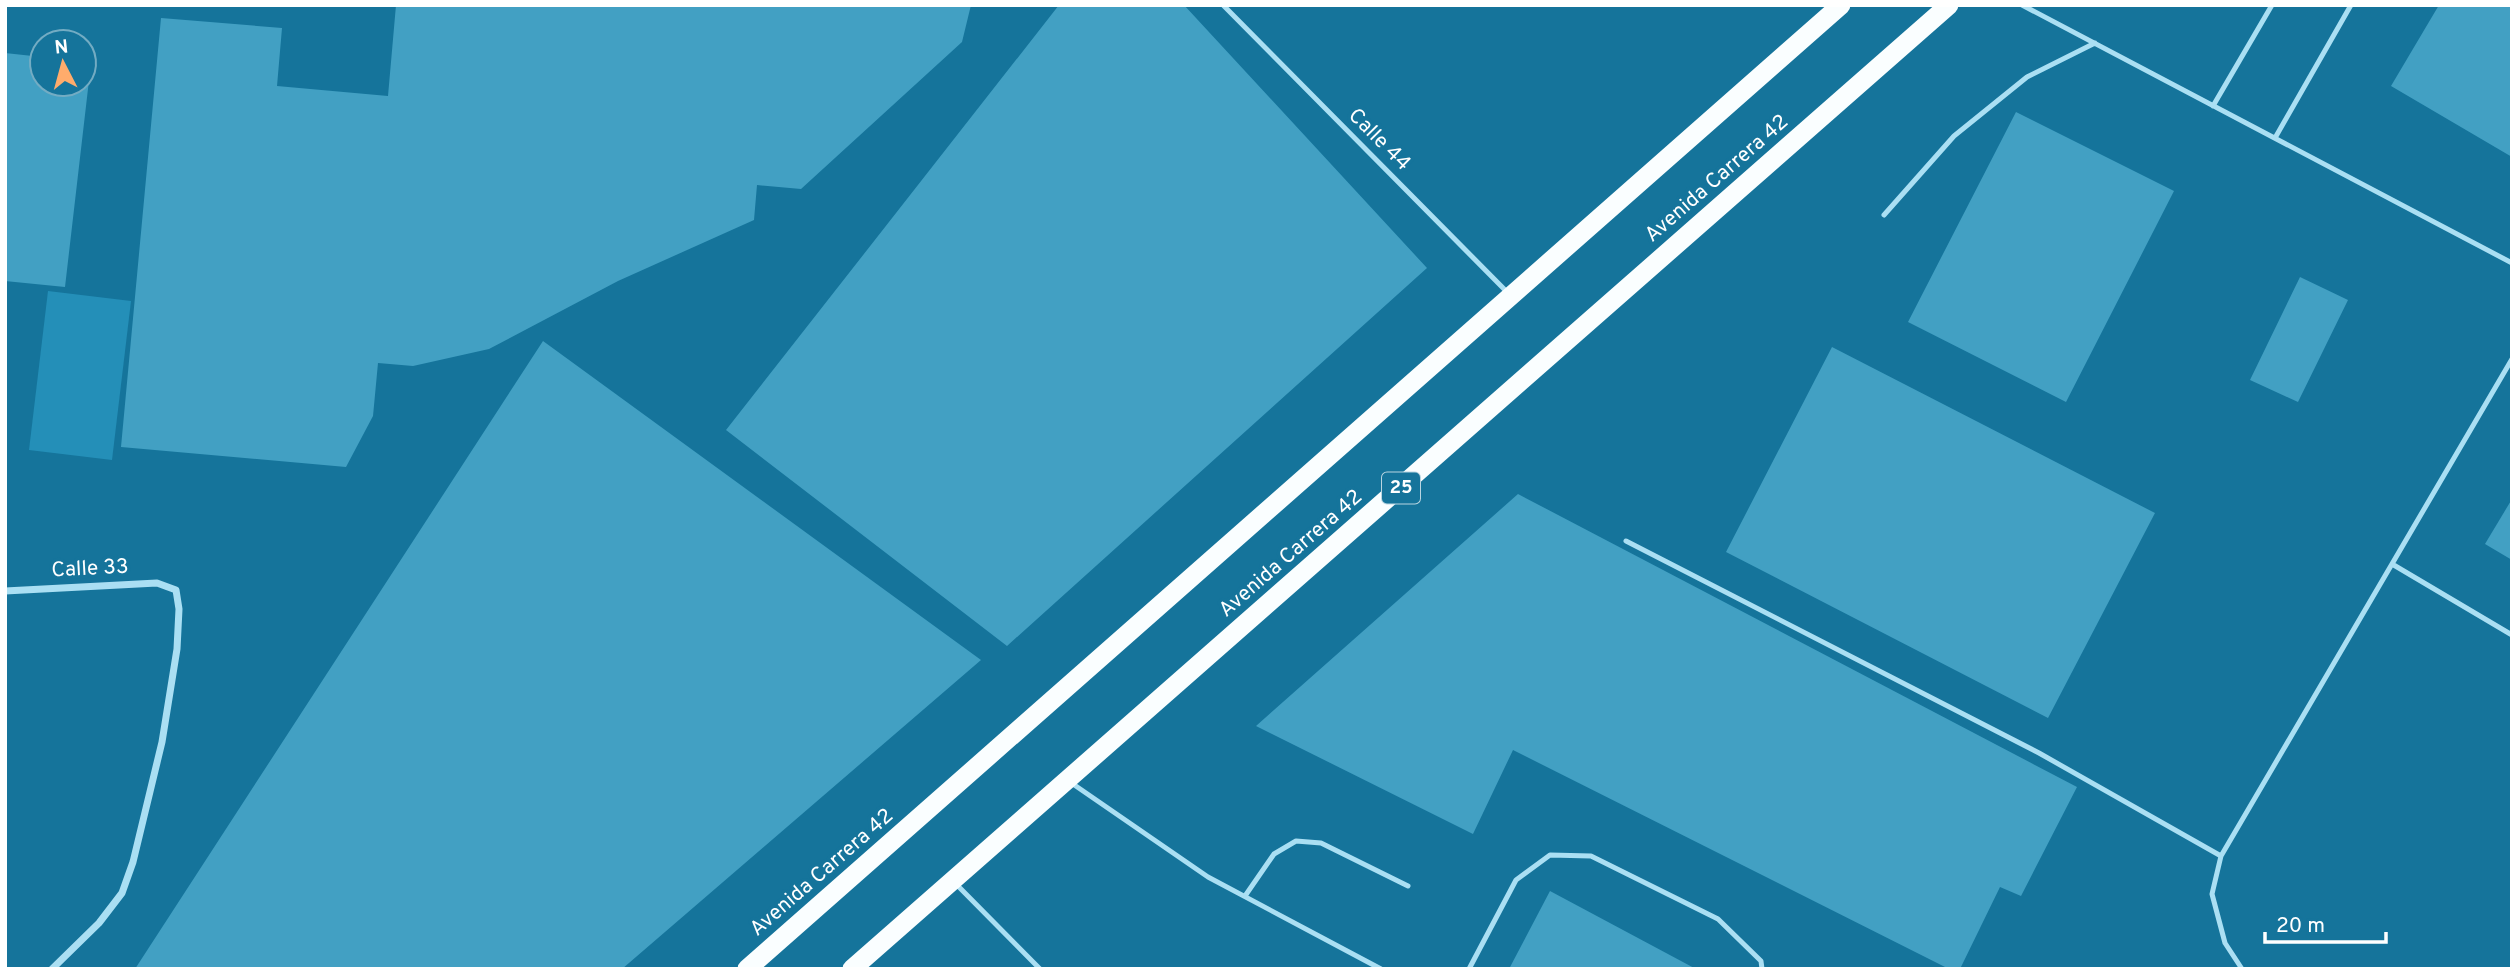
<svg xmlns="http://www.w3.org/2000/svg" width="2517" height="974" font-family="Overpass,sans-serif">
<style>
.green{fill:#248fb8}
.building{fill:#42a0c3}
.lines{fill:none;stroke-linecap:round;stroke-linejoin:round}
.service{stroke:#aadff3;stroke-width:5}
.minor{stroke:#aadff3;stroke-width:7}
.trunk{stroke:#fafeff;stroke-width:19}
.labels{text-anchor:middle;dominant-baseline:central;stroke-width:7;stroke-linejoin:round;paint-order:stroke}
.shield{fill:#15749b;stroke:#b9d5e1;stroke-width:2}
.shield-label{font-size:19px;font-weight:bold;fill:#fff}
.street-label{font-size:21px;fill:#fff;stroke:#15749b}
</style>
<rect width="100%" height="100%" fill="#15749b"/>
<path class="green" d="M48 291 131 301 112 460 29 450Z"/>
<path class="building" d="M396 5H971L962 42 801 189 757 185 754 220 618 281 489 349 413 366 378 363 373 416 346 467 121 447 161 18 282 28 277 86 388 96Z
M1059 5H1184L1427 268 1007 646 726 430Z
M2439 5H2512V157L2391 86Z
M5 53 42 57V84H84V62L91 63 65 287 5 281Z
M2016 112 2174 191 2066 402 1908 322Z
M2300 277 2348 300 2298 402 2250 380Z
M543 341 981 660 622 969H135Z
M1832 347 2155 513 2048 718 1726 552Z
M1518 494 2077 787 2021 896 2000 887 1960 969H1949L1513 750 1473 834 1256 726Z
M2512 499V560L2485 544Z
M1550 891 1696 969H1509Z"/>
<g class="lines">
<path class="service" d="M1223 5 1509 294
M2022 5 2512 263
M2213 106 2272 5
M2275 138 2351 5
M1884 215 1954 136 2027 77 2095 43
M1626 541 2039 753 2221 856
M2392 564 2512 635
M1070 782 1208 877 1381 969
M955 883 1040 969
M1245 896 1274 854 1296 841 1321 843 1408 886
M1469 969 1516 880 1550 855 1591 856 1718 919 1761 961 1762 969
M2242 969 2225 943 2212 894 2221 856 2512 359"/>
<path class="minor" d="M5 591 157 583 176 590 179 609 177 649 162 742 133 862 122 893 99 923 52 969"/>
<path class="trunk" d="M747 969 1841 5
M852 969 1949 5"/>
</g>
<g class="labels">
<rect class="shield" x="1382" y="472.5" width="38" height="31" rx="5"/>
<g class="shield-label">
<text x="1401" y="488">25</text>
</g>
<g class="street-label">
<text transform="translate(1379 140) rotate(45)">Calle 44</text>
<text transform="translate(1717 179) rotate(-41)">Avenida Carrera 42</text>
<text transform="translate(1291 554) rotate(-41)">Avenida Carrera 42</text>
<text transform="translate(90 569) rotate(-3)">Calle 33</text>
<text transform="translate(822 873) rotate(-41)">Avenida Carrera 42</text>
</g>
</g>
<rect width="2517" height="974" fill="none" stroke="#ffffff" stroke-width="14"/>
<g transform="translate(63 63) rotate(354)"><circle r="33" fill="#15749b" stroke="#73acc3" stroke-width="2"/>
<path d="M0-5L12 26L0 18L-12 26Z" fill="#ffac6c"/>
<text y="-10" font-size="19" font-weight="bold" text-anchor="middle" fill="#ffffff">N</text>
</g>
<path d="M2265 932v10h121v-10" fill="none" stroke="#ffffff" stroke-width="3.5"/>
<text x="2276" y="932" font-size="21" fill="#ffffff" stroke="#15749b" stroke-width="5" paint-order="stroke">20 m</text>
</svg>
